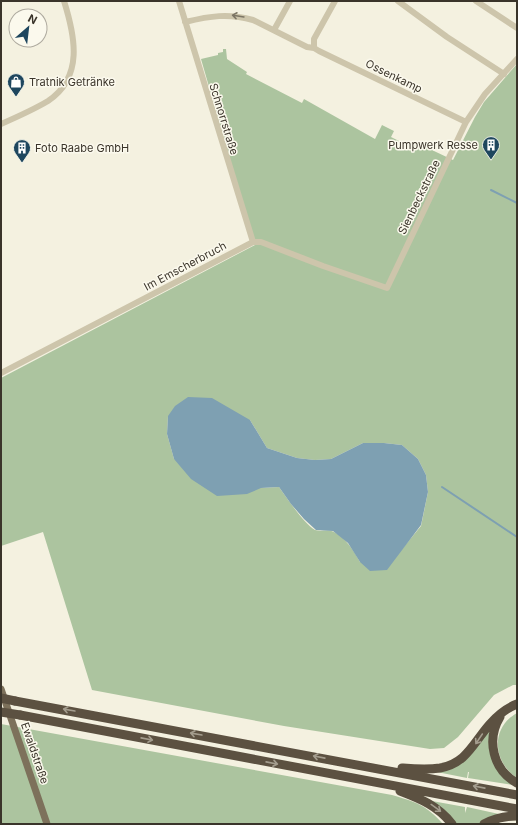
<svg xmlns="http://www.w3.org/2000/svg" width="518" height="825" font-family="Inter,sans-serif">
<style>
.green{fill:#acc49f;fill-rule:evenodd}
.water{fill:#7ea0b2}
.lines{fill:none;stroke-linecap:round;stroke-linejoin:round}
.stream{stroke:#7ea0b2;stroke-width:2}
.minor{stroke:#cdc5ab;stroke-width:6}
.major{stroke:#7d715b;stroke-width:7}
.highway{stroke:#5c5141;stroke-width:9}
.highway-bridge{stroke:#5c5141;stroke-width:9}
.oneway{stroke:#7c7564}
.oneway2{stroke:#a49d8e}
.labels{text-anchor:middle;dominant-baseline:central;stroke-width:3;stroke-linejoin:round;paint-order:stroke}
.street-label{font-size:11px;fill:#3a342a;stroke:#fbf9ed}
.poi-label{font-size:11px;fill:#3a342a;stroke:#fbf9ed;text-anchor:start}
</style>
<rect width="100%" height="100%" fill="#f4f1e0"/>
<path class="green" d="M223 49H226L227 59 247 72 246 74 302 103 304 99 375 139 382 125 394 131 391 137 411 147 415 142 453 160 475 117 484 102 517 64V685H513L494 695 458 737 444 748 430 749 284 726 92 690 43 532 1 546V378L255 245 201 59 218 55V53L223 52ZM168 416 250 420 267 448 297 458 315 460 331 459 363 443H384L402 445 418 459 426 475 428 492 421 526 398 554 360 562C353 550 346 538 334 532 328 529 321 532 315 530 304 524 287 498 279 487L261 488 174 459 167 434Z
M517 713V778C493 762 490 728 517 713Z
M1 724 392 795C416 802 426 805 443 824H1Z
M491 727 490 742 513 785 468 778 469 772H468L467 778 437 772 445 770Z
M432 801 465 807V813L467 807 499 814 480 824H455Z"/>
<path class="water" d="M188 397 212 398 250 420 267 448 297 458 315 460 331 459 363 443H384L402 445 418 459 426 475 428 492 421 525 387 570 370 571 360 562 348 543 333 531 316 530 304 519 291 504 279 487 261 488 247 494 217 496 191 479 174 459 167 434 168 416 175 406Z"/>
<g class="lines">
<path class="stream" d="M491 190 517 203
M442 487 517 537"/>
<path class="minor" d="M179 1 253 242
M398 1 447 37 504 74
M476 1 517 28
M185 22C210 16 228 13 253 20L307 47 314 48 319 51 466 122
M274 30 290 1
M314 48V39L335 1
M1 124C17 117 33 110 48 101 84 77 75 36 64 1
M1 373 253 242H261L323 266 387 288 466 122 485 94 517 59"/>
<path class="major" d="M1 689 47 824"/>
<path class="highway" d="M15 701 517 795
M20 715 517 809
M500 717C486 740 493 770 517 783
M402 768C415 769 427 770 440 768 467 763 473 743 490 724 497 716 507 708 517 704
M400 791C421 799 438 806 452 824
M484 824C495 818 505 816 517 816"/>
<path class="highway-bridge" d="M1 698 15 701
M1 712 20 715"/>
</g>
<defs><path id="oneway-shaft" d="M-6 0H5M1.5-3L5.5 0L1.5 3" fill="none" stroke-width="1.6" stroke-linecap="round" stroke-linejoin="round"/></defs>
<use class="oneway" href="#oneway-shaft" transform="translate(238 16) rotate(-171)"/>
<g class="oneway2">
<use href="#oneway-shaft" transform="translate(69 710) rotate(-170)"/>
<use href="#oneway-shaft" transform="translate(196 734) rotate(-170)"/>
<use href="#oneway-shaft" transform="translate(147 739) rotate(11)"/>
<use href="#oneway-shaft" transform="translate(479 739) rotate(124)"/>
<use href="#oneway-shaft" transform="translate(319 757) rotate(-169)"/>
<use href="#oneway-shaft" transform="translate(272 763) rotate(11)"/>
<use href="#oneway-shaft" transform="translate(479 787) rotate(-169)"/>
<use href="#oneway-shaft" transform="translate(436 808) rotate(36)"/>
</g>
<defs>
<g id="shop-pin" transform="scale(0.9)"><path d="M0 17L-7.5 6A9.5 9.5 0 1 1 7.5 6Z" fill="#1e465e" stroke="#fbf9ed"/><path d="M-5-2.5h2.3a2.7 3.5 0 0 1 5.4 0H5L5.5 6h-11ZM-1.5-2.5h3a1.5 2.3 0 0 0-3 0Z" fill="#fff"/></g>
<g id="building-pin" transform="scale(0.9)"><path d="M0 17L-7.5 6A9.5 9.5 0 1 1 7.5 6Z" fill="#1e465e" stroke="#fbf9ed"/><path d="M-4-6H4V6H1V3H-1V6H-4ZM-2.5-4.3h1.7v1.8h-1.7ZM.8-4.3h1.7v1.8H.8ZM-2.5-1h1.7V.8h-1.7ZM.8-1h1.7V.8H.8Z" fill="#fff"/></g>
</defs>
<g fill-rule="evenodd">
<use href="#shop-pin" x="16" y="82"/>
<use href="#building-pin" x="491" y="145"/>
<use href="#building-pin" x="22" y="148"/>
</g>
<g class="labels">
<g class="street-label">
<text transform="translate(394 76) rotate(26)">Ossenkamp</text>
<text transform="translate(224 119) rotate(73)">Schnorrstraße</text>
<text transform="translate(419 197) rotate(-64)">Sienbeckstraße</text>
<text transform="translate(185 266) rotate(-28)">Im Emscherbruch</text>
<text transform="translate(35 753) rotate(71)">Ewaldstraße</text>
</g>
<g class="poi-label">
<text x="29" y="82">Tratnik Getränke</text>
<text x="478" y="145" text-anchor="end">Pumpwerk Resse</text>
<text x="35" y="148">Foto Raabe GmbH</text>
</g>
</g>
<rect width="518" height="825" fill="none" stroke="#3a342a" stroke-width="4"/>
<g transform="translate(28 28) rotate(28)"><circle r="19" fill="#fbf9ed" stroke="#aeaa9f"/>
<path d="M0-3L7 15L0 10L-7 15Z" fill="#1e465e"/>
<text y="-6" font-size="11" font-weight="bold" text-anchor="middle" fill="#3a342a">N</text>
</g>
</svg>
